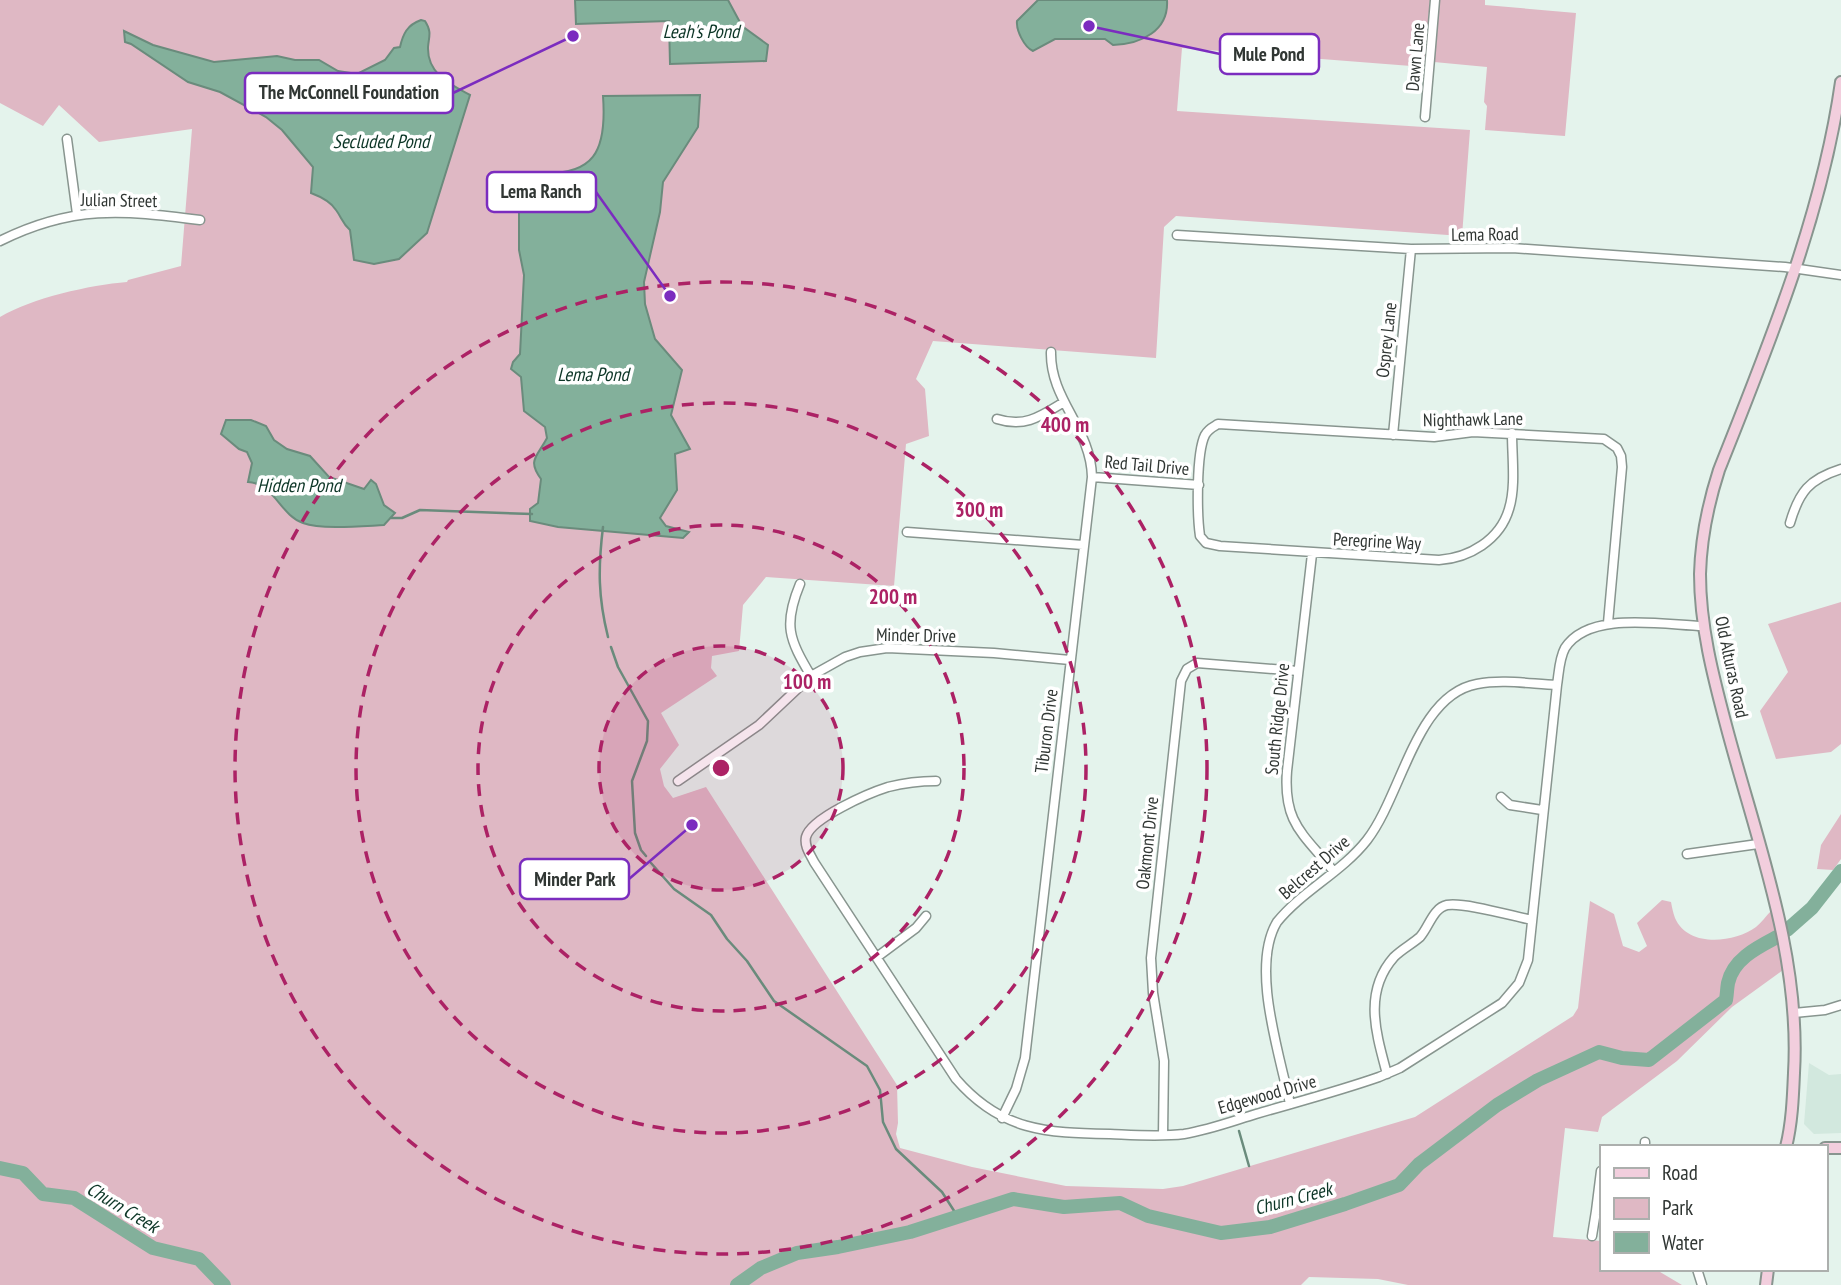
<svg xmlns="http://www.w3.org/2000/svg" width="1841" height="1285" font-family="'PT Sans Narrow',sans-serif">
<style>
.built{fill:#d2e8de}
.green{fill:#dfb8c4}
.water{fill:#83b09b;stroke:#6a8b7c;stroke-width:2}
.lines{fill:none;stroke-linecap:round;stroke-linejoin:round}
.stream{stroke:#6a8b7c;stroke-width:2.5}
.river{stroke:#83b09b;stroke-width:14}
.minor-casing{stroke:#88958f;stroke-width:11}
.secondary-casing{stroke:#88958f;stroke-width:14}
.minor{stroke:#fff;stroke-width:8}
.secondary{stroke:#f2cedd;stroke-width:10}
.ring{fill:none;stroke:#ac2265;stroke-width:3.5;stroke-dasharray:12 9}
.labels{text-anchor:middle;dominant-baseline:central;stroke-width:7;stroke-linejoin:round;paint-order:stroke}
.street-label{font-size:18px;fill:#303633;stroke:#fff}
.water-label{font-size:19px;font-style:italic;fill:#0d3627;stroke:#fff}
.centre{fill:#ac2265;stroke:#fff;stroke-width:3.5}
.ring-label{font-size:21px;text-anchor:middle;font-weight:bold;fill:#ac2265;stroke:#fff;stroke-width:7;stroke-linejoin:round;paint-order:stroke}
.leader{fill:none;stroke:#7b2cbf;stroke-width:2.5}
.callout-dot{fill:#7b2cbf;stroke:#fff;stroke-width:2.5}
.callout{fill:#fff;stroke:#7b2cbf;stroke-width:2.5}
.callout-label{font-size:19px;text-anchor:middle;font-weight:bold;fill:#303633}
</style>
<rect width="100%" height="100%" fill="#e4f3ec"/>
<path class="built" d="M1809 1063 1829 1075 1841 1074V1133L1814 1134 1804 1124Z"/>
<path class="green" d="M0 0H1430L1424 67 1182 48 1177 111 1470 130 1462 236 1176 216 1164 227 1156 358 933 341 916 379 925 389 929 436 906 444 894 586 766 577 743 605 739 651 712 656 711 668 717 676 661 713 679 745 660 769 664 786 673 798 706 787 897 1085 898 1123 896 1134 900 1148 972 1167 1066 1186 1163 1189 1183 1186 1415 1117 1573 1016 1578 1008 1590 901 1614 914 1623 946 1639 952 1647 946 1637 923 1662 900 1671 902C1672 907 1673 913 1675 918 1688 948 1734 943 1756 927 1761 923 1766 916 1771 911L1783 970 1732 1007 1677 1061 1602 1117 1598 1132 1565 1128 1553 1237 1601 1241V1269H1655L1682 1285H1408L1378 1279 1309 1277 1301 1285H0V317C32 298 90 285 127 282L128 280 181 266 192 129 99 142 59 105 43 126 0 103Z
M1439 0H1485V5L1576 13 1565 136 1485 130 1487 106 1484 102 1487 67 1434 62Z
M1841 602V744L1831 752 1776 759 1760 711 1788 672 1768 624Z
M1841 814V859L1833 870 1817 869 1821 845Z"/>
<path class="water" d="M575 0H728L742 26 768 45 766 61 670 64 669 21 576 24Z
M1038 0H1167C1169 31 1141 44 1113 45L1105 39H1055L1033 51C1024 47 1016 30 1017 21Z
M421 20 425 21C432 32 429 36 428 47 427 74 450 84 470 95L427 233 399 259 374 264 354 260 350 230C342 223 342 218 336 210 331 202 319 196 311 193L313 167 282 130 266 117 220 92 188 82 131 44 125 42 124 31 153 45 214 62 277 56 295 60H319L338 71 357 74 385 60 394 48 400 47C403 34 407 25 421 20Z
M700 95 698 127 663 182 660 212 644 282 645 304 655 339 682 370 671 415 690 449 675 454 677 490 660 518 666 526 689 532 683 538 558 527 530 521V509L538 503 541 479C527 460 537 457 547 438L545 427 524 411 521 377 511 369 513 362 520 354 524 275 519 250V213L524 187 535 173C595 177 607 151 603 96Z
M226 420H251L266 426 274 440 287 449 310 456 329 477 364 489 371 480 376 484 384 505 395 513 384 525C363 526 322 530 303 523 280 515 274 483 248 482L252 463 247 452 239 449 221 434Z"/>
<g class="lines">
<path class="stream" d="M391 518H402L420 510 532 514
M603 527C598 568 598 597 608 637
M611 647 618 667 648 721 647 741 632 781 635 833 641 850 646 856
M651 863 674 889 711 915 727 939 747 961 774 1001 867 1066 880 1090 883 1122 896 1149 942 1192 958 1217
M1239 1131 1249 1166"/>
<path class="river" d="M1787 930 1812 908 1841 871
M0 1168 23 1173 43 1194 74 1198 153 1248 199 1259 224 1285
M737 1285 761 1268 797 1253 838 1247 910 1232 1013 1199 1064 1207 1120 1203 1148 1216 1221 1233 1270 1227 1345 1204 1399 1185 1419 1164 1497 1105 1538 1080 1599 1052 1622 1058 1649 1060 1726 1000C1727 994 1727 989 1728 983 1733 959 1758 947 1777 937"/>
<g class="minor-casing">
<path id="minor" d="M1425 117 1435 0
M67 139 77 214
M1177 235 1411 249 1512 248 1785 267 1841 275
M0 241C72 205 122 210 200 220
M997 419C1025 428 1041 416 1064 402
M1512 433C1512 457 1516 487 1509 509 1500 540 1469 558 1439 560L1220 546 1206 543 1200 536C1197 515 1196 453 1205 435 1208 429 1213 427 1218 424L1434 437 1473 432 1604 439 1617 448 1621 456 1622 467 1608 623
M1393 435 1411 249
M1092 477 1199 485
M1790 523C1799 492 1809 479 1841 469
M907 532 1083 545
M1312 554 1287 771C1283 824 1304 834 1334 872
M800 584C783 625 789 639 811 676
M678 781 759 725 811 676 845 657 860 652 887 648 994 653 1070 660
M936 781C920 781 904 783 888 787 869 793 811 818 806 837 804 846 810 854 814 862L956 1079C1001 1131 1046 1133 1110 1134 1134 1135 1160 1137 1184 1134 1209 1130 1233 1121 1256 1114 1297 1102 1339 1091 1379 1077L1400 1068 1502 1003 1519 983 1528 960 1557 685C1559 673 1559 659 1565 648 1589 610 1664 625 1703 626
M1501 797 1510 805 1542 810
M1687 854 1758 844
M877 957 916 928 926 916
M1794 1013 1825 1010 1841 1005
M1387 1074C1376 1033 1363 992 1394 957 1402 949 1412 944 1420 937 1429 927 1433 908 1447 905 1465 902 1512 916 1532 920
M1290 1104C1280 1055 1250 967 1277 922 1302 891 1342 872 1367 840 1402 795 1416 695 1477 684 1503 679 1531 684 1557 685
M1002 1118 1016 1089 1025 1058 1092 477C1091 428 1050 400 1051 352
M1163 1135 1164 1061 1153 993 1151 958 1181 681 1187 669 1197 663 1298 671
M1645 1147V1142
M1596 1211 1601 1171
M1592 1236 1596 1211H1598
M1697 1269 1702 1285"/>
</g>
<g class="secondary-casing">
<path id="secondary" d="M1786 1147C1792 1123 1793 1097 1794 1073 1801 954 1756 839 1726 725 1713 676 1700 626 1700 574 1701 538 1708 504 1719 470 1769 344 1822 216 1841 82
M1825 1148H1841
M1766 1285 1768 1269"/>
</g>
<use href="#minor" class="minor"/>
<use href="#secondary" class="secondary"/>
</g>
<circle cx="721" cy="768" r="122" fill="#ac2265" fill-opacity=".12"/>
<g class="ring">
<circle cx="721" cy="768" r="122"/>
<circle cx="721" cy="768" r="243"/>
<circle cx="721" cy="768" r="365"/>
<circle cx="721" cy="768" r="486"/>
</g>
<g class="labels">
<g class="street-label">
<text transform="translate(1415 57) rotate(-85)">Dawn Lane</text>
<text transform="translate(119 200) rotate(1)">Julian Street</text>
<text transform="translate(1485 234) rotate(-1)">Lema Road</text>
<text transform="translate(1386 340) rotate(-84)">Osprey Lane</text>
<text transform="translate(1473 419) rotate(-1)">Nighthawk Lane</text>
<text transform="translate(1147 465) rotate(5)">Red Tail Drive</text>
<text transform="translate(1377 541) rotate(3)">Peregrine Way</text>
<text transform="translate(916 635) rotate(1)">Minder Drive</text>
<text transform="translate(1732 667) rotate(78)">Old Alturas Road</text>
<text transform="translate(1277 719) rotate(-84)">South Ridge Drive</text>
<text transform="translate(1046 731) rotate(-83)">Tiburon Drive</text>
<text transform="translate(1147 843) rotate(-84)">Oakmont Drive</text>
<text transform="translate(1314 867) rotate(-41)">Belcrest Drive</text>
<text transform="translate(1267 1094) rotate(-16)">Edgewood Drive</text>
</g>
<g class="water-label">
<text x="701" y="31">Leah's Pond</text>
<text x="381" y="141">Secluded Pond</text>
<text x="593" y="374">Lema Pond</text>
<text x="299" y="485">Hidden Pond</text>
<text transform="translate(1293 1198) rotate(-15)">Churn Creek</text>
<text transform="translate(123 1207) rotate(31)">Churn Creek</text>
</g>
</g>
<circle cx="721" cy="768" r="10" class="centre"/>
<g class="ring-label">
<text x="1065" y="432">400 m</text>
<text x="979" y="517">300 m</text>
<text x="893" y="604">200 m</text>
<text x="807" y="689">100 m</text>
</g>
<path class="leader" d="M1089 26L1220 54M573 36L453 93M670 296L596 192M692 825L629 879"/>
<g class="callout-dot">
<circle cx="1089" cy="26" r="7"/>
<circle cx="573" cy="36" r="7"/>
<circle cx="670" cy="296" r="7"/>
<circle cx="692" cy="825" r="7"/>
</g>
<g class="callout">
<rect x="1220" y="34" width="99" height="40" rx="7"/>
<rect x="245" y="73" width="208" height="40" rx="7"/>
<rect x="487" y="172" width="109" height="40" rx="7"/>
<rect x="520" y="859" width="109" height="40" rx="7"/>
</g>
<g class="callout-label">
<text x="1269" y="61">Mule Pond</text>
<text x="349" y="99">The McConnell Foundation</text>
<text x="541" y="198">Lema Ranch</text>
<text x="575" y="886">Minder Park</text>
</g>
<rect x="1600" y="1145" width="228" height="126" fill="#ffffff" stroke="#acafad" stroke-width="2"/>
<rect x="1614" y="1168" width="35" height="10" fill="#f2cedd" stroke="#acafad" stroke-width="2"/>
<text x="1662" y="1180" font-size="21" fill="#303633">Road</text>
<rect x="1614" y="1198" width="35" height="21" fill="#dfb8c4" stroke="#acafad" stroke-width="2"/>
<text x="1662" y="1215" font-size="21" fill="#303633">Park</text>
<rect x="1614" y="1232" width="35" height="21" fill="#83b09b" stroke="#acafad" stroke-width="2"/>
<text x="1662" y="1250" font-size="21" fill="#303633">Water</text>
</svg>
